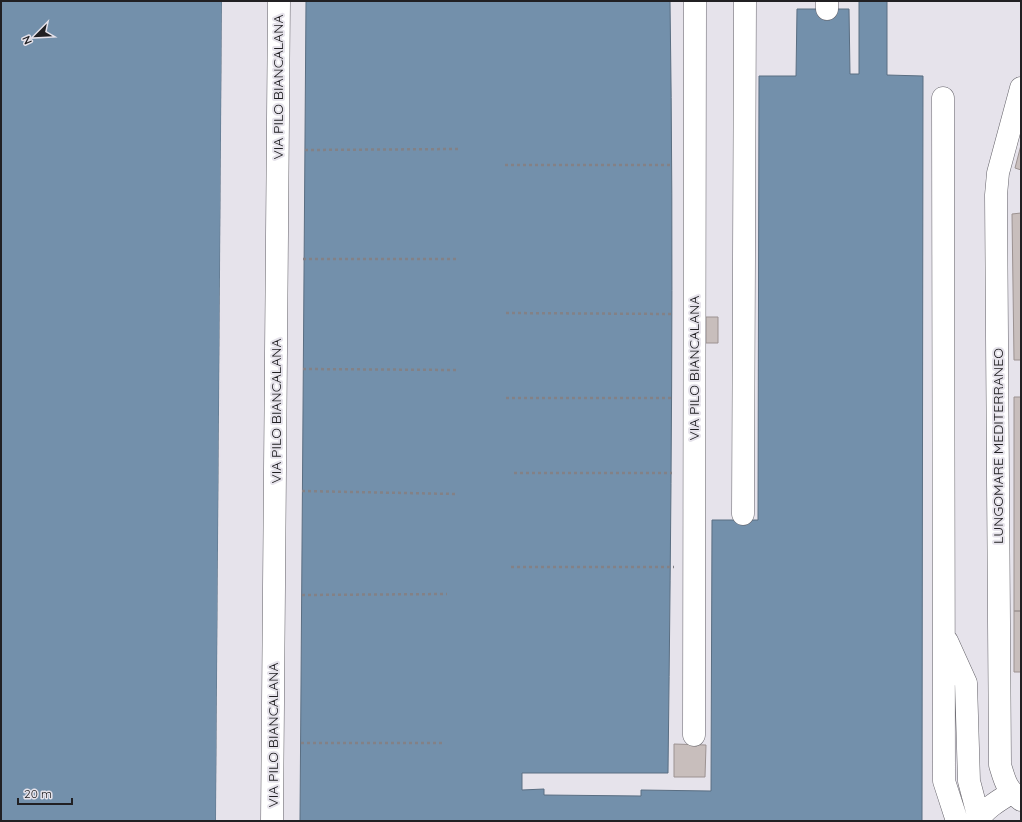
<svg xmlns="http://www.w3.org/2000/svg" width="1022" height="822" font-family="Quicksand,sans-serif">
<style>
.water{fill:#7390ab;stroke:#5a6e82}
.pier{fill:#e6e3eb}
.building{fill:#c8bebc;stroke:#9c9291}
.lines{fill:none;stroke-linecap:round;stroke-linejoin:round}
.minor-casing{stroke:#646269;stroke-width:23}
.path{stroke:#838186;stroke-width:2.5;stroke-dasharray:3 3;stroke-linecap:butt}
.minor{stroke:#fff;stroke-width:22}
.labels{text-anchor:middle;dominant-baseline:central;stroke-width:4;stroke-linejoin:round;paint-order:stroke}
.street-label{font-size:14px;fill:#212023;stroke:#e6e3eb}
</style>
<rect width="100%" height="100%" fill="#e6e3eb"/>
<path class="water" d="M1 1H222L216 821H1Z
M306 1H670C674 258 671 516 668 773H522V790L544 789V795L641 796V790L711 791 712 520H758L759 76H796L797 9H849L850 74H859V1H887V75L923 76 922 821H300Z"/>
<path class="pier" d="M222 1H224L218 821H216Z"/>
<path class="building" d="M1021 145V170L1015 168Z
M1021 213V360H1014L1012 214Z
M706 317H718V343H706Z
M1014 397H1021V611H1014Z
M1014 611H1021V672H1014Z
M674 744 706 745 705 777H674Z"/>
<g class="lines">
<g class="minor-casing">
<path id="minor" d="M827 9V1
M1021 88 998 173 996 195 1000 765C1005 781 1006 789 1021 800
M943 98 944 781 957 821
M743 514 745 1
M947 641 966 683 969 781 979 819
M694 735 695 1
M272 821 279 1
M977 821C986 808 998 801 1011 793"/>
</g>
<path class="path" d="M305 150 459 149
M505 165H673
M303 259H456
M506 313 672 314
M303 369 456 370
M506 398H672
M514 473H672
M302 491 456 494
M511 567H674
M302 595 447 594
M301 743H445"/>
<use href="#minor" class="minor"/>
</g>
<g class="labels">
<g class="street-label">
<text transform="translate(278 87) rotate(-90)">VIA PILO BIANCALANA</text>
<text transform="translate(694 368) rotate(-90)">VIA PILO BIANCALANA</text>
<text transform="translate(276 411) rotate(-90)">VIA PILO BIANCALANA</text>
<text transform="translate(998 446) rotate(-90)">LUNGOMARE MEDITERRANEO</text>
<text transform="translate(273 735) rotate(-90)">VIA PILO BIANCALANA</text>
</g>
</g>
<rect width="1022" height="822" fill="none" stroke="#212023" stroke-width="4"/>
<g transform="translate(36 36) rotate(246)" stroke="#e6e3eb" stroke-width="3" paint-order="stroke">
<path d="M0-3L7 15L0 10L-7 15Z" fill="#212023"/>
<text y="-6" font-size="11" font-weight="bold" text-anchor="middle" fill="#212023">N</text>
</g>
<path d="M18 798v6h54v-6" fill="none" stroke="#212023" stroke-width="2"/>
<text x="24" y="798" font-size="12" fill="#212023" stroke="#e6e3eb" stroke-width="3" paint-order="stroke">20 m</text>
</svg>
